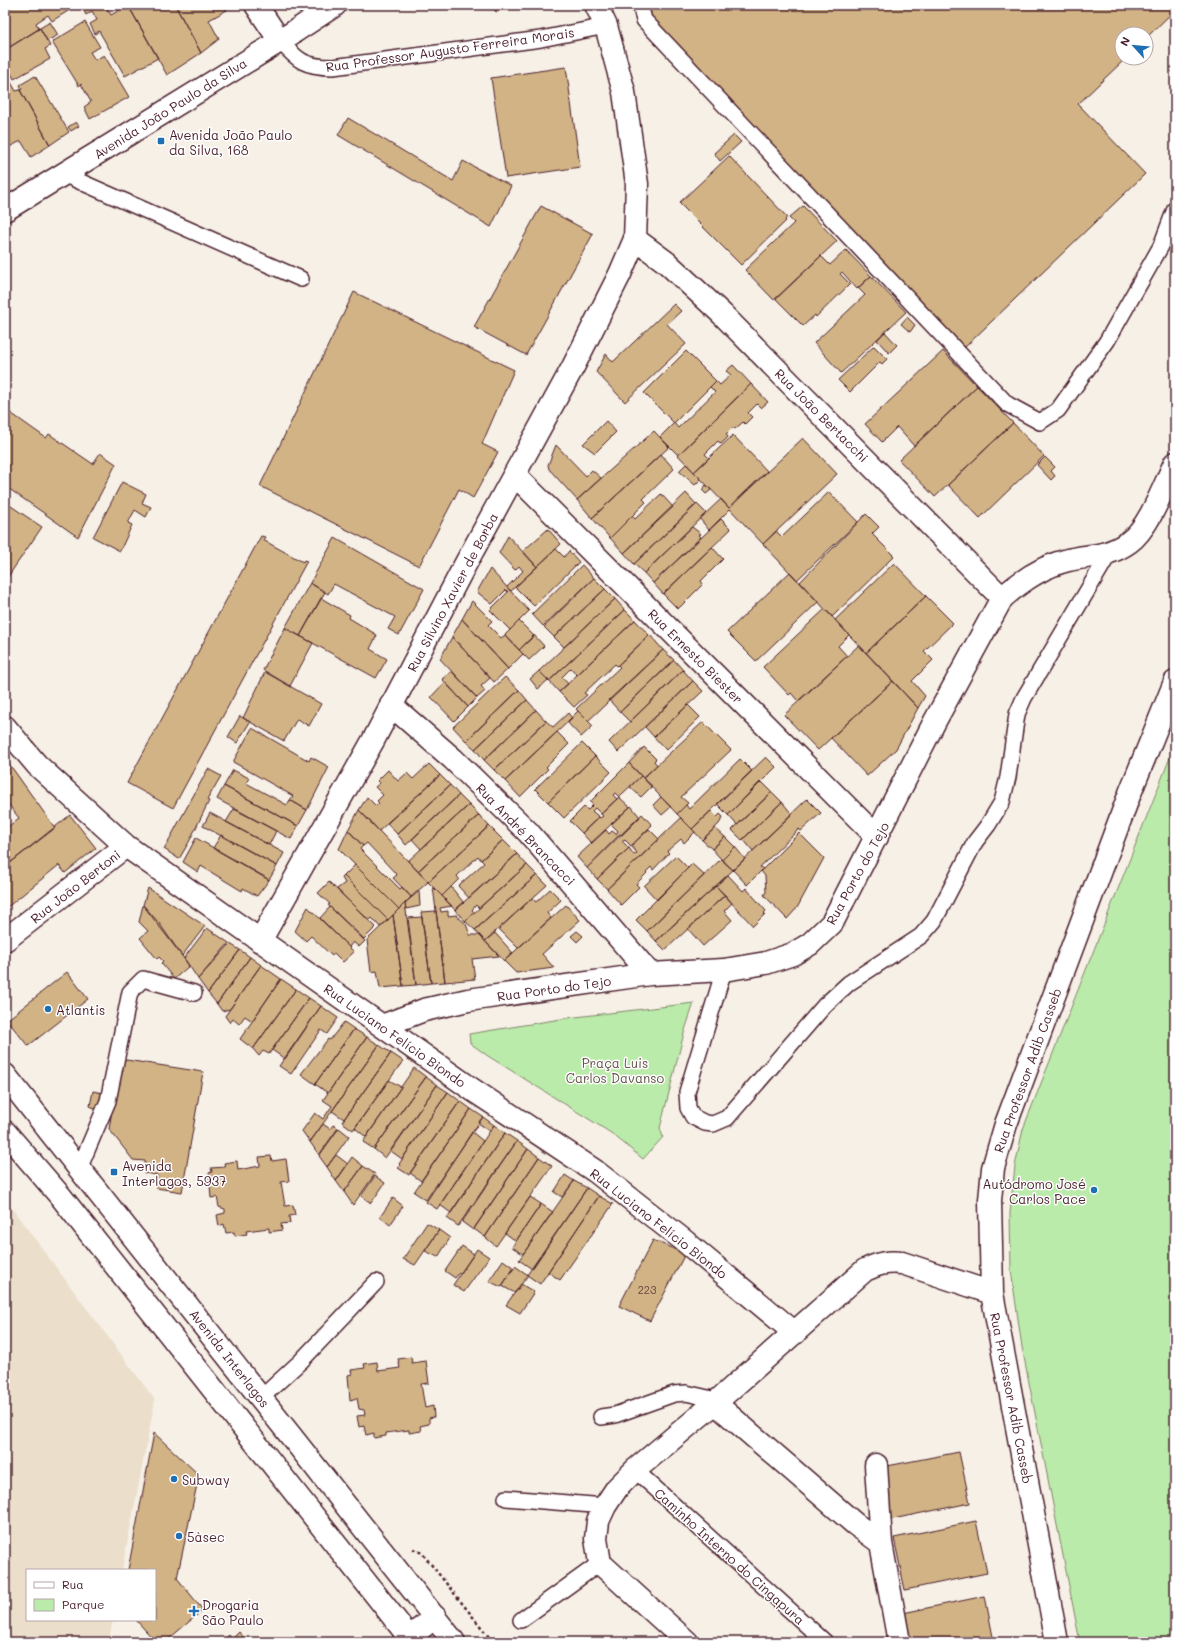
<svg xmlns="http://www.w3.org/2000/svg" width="1180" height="1647" font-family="Mali,sans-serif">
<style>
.built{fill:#ebdeca}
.green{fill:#baebaa;stroke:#82856a}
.building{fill:#d1b385;stroke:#4a1f2b}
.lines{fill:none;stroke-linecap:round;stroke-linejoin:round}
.service-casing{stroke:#4a1f2b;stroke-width:18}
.minor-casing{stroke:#4a1f2b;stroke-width:25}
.tertiary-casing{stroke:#4a1f2b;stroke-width:25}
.primary-casing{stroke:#4a1f2b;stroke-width:25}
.path{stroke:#4a1f2b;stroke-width:2.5;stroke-dasharray:3 3;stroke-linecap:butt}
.service{stroke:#fff;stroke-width:15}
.minor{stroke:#fff;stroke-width:22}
.tertiary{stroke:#fff;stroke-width:22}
.primary{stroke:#fff;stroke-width:22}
.poi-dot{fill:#1f6fb2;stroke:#fff;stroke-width:1.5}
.labels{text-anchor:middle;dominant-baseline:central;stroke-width:3;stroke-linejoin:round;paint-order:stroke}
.number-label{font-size:11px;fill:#6c4442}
.street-label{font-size:13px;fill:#4a1f2b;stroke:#fff}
.poi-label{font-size:13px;fill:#4a1f2b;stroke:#fff;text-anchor:start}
.park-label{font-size:13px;fill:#66524b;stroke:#fff}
</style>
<rect width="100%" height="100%" fill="#f6f0e7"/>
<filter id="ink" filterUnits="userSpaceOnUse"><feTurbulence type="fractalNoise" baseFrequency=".025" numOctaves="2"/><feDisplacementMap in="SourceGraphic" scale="8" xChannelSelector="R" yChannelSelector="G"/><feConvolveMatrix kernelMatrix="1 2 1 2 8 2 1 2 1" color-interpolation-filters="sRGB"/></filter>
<g filter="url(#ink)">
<path class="built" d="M5 1199 155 1400 122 1570H27V1620H113L108 1642H5Z"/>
<path class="green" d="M1175 745V1642H1080L1022 1347 1011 1270 1010 1213 1015 1166 1023 1129Z
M694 1003 684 1033 660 1128 663 1137 643 1159 611 1133 488 1056 470 1043 469 1034 567 1018Z"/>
<path class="building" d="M5 5H75L76 6 52 21 48 15 36 23 39 29 5 50Z
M83 5H105L111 15 128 5 158 58 125 76 99 31 95 34 90 24 97 20 92 11 86 15 81 6Z
M128 5H175L201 53 167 75Z
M175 5H231L232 6 226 8 227 10 209 20 219 39 201 53Z
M491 5H510L496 12Z
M652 5H1175V10L1146 38V34H1122V58H1126L1078 104 1145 174 964 348 643 13Z
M50 22 58 35 47 41 40 28Z
M85 22 100 47 90 52 95 60 104 55 129 97 90 119 84 107 91 102 81 84 79 86 52 42Z
M40 28 50 46 45 49 50 59 14 79 5 62V50Z
M566 67 580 167 506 178 491 78Z
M5 72 16 91 20 90 50 145 31 157 21 141 7 148 5 144Z
M35 76 69 132 50 145 20 90 22 89 20 85Z
M348 118 453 181 463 161 511 186 491 227 338 135Z
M76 122 79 126 71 131 68 127Z
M734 135 741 142 720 161 714 153Z
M729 156 787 217 785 220 786 221 741 265 679 203Z
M541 206 593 234 526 355 474 327Z
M803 206 837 241 774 300 745 270 794 223 789 218Z
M846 250 871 276 857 289 842 272 840 274 850 284 816 317 815 315 803 326 776 299 821 256 830 265Z
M871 276 906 312 841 373 814 343 865 295 858 288Z
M354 292 514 370 482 444 498 452 473 498 459 489 419 566 260 486Z
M674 304 681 311 667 324 686 344 625 402 596 372 606 354 613 362Z
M907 317 915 325 910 332 901 324Z
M885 332 897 345 889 353 877 340Z
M874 346 887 359 882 364 880 362 850 392 838 380Z
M686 351 716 381 674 423 644 393Z
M943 351 977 386 914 446 897 427 882 442 865 424Z
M733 365 751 384 678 455 660 437 674 423 678 428 715 392 710 387 716 381 720 385 731 375 726 371Z
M751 384 768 402 761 408 757 404 748 413 752 417 745 424 743 422 735 429 733 427 726 434 728 437 721 444 718 441 705 454 709 458 694 472 678 455Z
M977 386 1013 423 935 497 899 460Z
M5 409 46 438 49 434 93 464 100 453 116 464 78 537 5 486Z
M606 421 616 432 595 453 583 444Z
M1013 423 1044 456 980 518 948 485Z
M654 431 669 447 592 518 577 500Z
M733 435 767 471 729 508 694 472Z
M803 438 837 474 763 544 729 508Z
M556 445 586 476 592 470 601 478 577 500 549 469 548 465Z
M661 454 674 469 643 499 646 502 610 538 592 518Z
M1045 457 1055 467 1051 471 1055 476 1051 480 1037 465Z
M686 464 701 479 695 485 679 471Z
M122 482 146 494 142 503 151 507 146 517 135 510 128 523 132 525 120 551 93 537Z
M706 485 711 490 706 494 702 490Z
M829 492 858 522 797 580 763 544 776 531 782 537Z
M686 493 696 504 634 564 624 553Z
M661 494 673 507 624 553 610 538 632 516 635 519Z
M721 499 730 509 709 530 700 519Z
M5 502 42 527 5 581Z
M697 504 706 513 644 573 634 564Z
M866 514 879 527 872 534 894 556 832 617 800 582Z
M721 519 731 529 663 594 653 583Z
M692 527 701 534 699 535 701 537 653 583 644 573Z
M548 529 561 544 537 567 523 551Z
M261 536 265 537 263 540 303 562 304 560 307 561 173 808 127 783Z
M508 536 537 567 511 591 507 587 523 571 519 566 515 570 499 553Z
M335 538 424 589 399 635 388 629 395 617 334 584 328 594 310 583Z
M712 547 723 559 701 581 703 584 678 609 663 594Z
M556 549 564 557 569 551 579 562 534 606 515 587Z
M894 563 926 596 866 653 835 620Z
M582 565 594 578 543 626 532 614Z
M490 569 529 611 510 630 490 610 508 592 506 590 492 604 477 592Z
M790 572 818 602 756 661 727 632Z
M594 578 605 589 554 637 544 627Z
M310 583 325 592 300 636 285 628Z
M605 589 615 599 564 647 554 637Z
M926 596 953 623 924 651 933 660 912 681 925 696 918 708 866 653Z
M321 598 350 615 349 618 377 635 370 649 387 659 376 678 300 636Z
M615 599 625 610 549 681 539 671Z
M472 601 492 621 488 625 501 638 505 635 523 654 508 669 462 619Z
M825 609 849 635 838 646 847 656 798 701 791 693 789 695 763 667Z
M625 610 635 620 577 675 571 668 562 677 568 684 559 692 549 681Z
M462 619 508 669 494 682 452 637Z
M635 620 649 635 617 666 615 664 584 693 587 695 574 707 559 692Z
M519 621 534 636 519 650 505 635Z
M285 628 313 643 290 686 263 670Z
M534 635 544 646 529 660 519 650Z
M650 635 663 650 588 721 576 709 620 667 618 665Z
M452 637 490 678 481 686 485 691 477 698 440 659Z
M859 645 893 681 818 750 784 715Z
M663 650 674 660 620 712 609 700Z
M674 660 683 670 630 722 620 712Z
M683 670 693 681 618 752 609 742Z
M452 671 477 698 468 707 442 679Z
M539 671 548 680 538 689 530 679Z
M265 672 321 704 309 726 297 719 284 741 243 718Z
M505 677 519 690 466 741 453 727Z
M693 681 703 691 654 737 645 727Z
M893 681 918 708 896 749 867 776 831 738Z
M445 682 468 707 454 721 431 697Z
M519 690 527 700 475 749 466 741Z
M527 700 536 710 484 760 475 749Z
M688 705 700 717 666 750 654 737Z
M536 710 546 721 494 770 484 760Z
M578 711 593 726 581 737 567 722Z
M568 713 572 718 505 781 494 770 546 721 553 727Z
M240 716 250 722 237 743 228 737Z
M703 722 731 750 681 797 688 803 677 814 643 778Z
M252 728 309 761 311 757 329 767 307 810 290 800 293 796 233 762Z
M557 732 569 744 546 767 548 769 520 797 505 781Z
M582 743 595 756 548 802 535 789Z
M644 747 656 759 654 761 657 765 643 778 629 763Z
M595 756 611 772 564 818 548 802Z
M766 757 776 767 728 815 717 804Z
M5 758 55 828 5 867V829L19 818 5 800Z
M740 759 752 771 692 829 677 814 686 805 689 809Z
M629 763 641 776 619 797 615 793 613 795 617 799 601 814 595 808 592 811 599 817 582 833 570 821 584 807 588 810 593 805 590 802Z
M429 764 440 775 379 831 359 810 367 797 376 806 379 803 377 801 383 795 375 787 380 783 377 781 388 770 398 781 407 773 413 779Z
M208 769 221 776 207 800 209 801 189 842 179 859 164 849Z
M233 770 249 778 246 783 287 805 290 800 307 810 298 826 224 786Z
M440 775 450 785 397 834 387 823Z
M641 776 652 786 641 797 630 787Z
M761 781 772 792 737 825 728 815Z
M450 785 459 795 406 845 397 834Z
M224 786 298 826 291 839 217 799Z
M772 792 782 802 742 840 732 830Z
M459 795 469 805 421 849 412 839Z
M619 797 630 807 591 843 582 833 599 817 600 818 603 816 601 814Z
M661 797 671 807 662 815 653 805Z
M807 799 821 813 801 831 799 829 760 867 763 869 747 885 733 870Z
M782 802 792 814 753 851 743 839Z
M469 805 479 815 418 871 408 861Z
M631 806 640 817 622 835 620 834 587 868 577 857 606 830 609 834 612 831 616 834 618 831 611 824Z
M234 809 276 831 269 845 226 822Z
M359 810 428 882 411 897 393 878 397 875 367 843 363 846 348 830Z
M711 811 717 817 720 814 723 817 719 824 702 840 692 829Z
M210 813 284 853 277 866 203 826Z
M642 814 652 825 631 846 624 839 622 841 629 848 597 879 587 868Z
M70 815 96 848 65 873 59 865 5 909V867Z
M479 815 489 826 428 882 418 871Z
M681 818 695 832 684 843 681 839 667 851 669 853 653 870 651 867 646 872 647 873 636 884 639 887 621 905 607 889Z
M489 826 503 840 481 860 478 856 457 876 459 879 442 896 428 882Z
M715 828 725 837 712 849 702 840Z
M649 829 659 839 607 889 597 879 629 848 634 855 637 853 631 846Z
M348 830 363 846 360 849 400 889 402 887 411 897 399 909 339 849Z
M799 833 824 858 797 908 787 919 764 895 766 892 765 876 761 871Z
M221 835 277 866 269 880 213 848Z
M725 837 735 847 722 860 712 849Z
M196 838 263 876 269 880 257 896 243 888 242 891 201 866 198 872 183 862Z
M503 840 517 854 469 898 458 886 484 863 481 860Z
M735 847 745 859 733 870 722 860Z
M517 854 527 865 479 908 476 905 472 910 474 912 465 921 455 910Z
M676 856 688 868 657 900 644 886Z
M721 859 733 870 656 941 647 931Z
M692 864 704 875 647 931 636 920Z
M355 865 399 909 388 920 344 876Z
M527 865 537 875 475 930 465 921Z
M537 875 547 885 485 941 475 930Z
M728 875 743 891 746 888 766 911 764 913 765 914 753 926 716 886Z
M344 876 388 920 380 927 372 918 369 921 337 889 345 883 342 878Z
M329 882 376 927 364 939 328 905 330 904 318 893Z
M716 886 725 895 665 950 656 941Z
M433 887 452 906 440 908 441 912 448 911V916L456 915 466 924 470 935H479L499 956 472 959 475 979 445 982Z
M451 887 464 903 455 910 442 896Z
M148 888 205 926 182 956 143 905Z
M550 889 561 900 547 913 551 918 518 948 499 929 532 898 536 902Z
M419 891 420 906 406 909 405 903Z
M725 895 732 903 724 911 732 920 703 946 688 929Z
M405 903 416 985 403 986 393 915Z
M143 905 159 923 189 966 174 979 161 963 163 961 159 957 157 959 140 938 148 931 139 922Z
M566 905 580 920 542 954 554 968 516 973 504 961Z
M308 907 354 952 343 962 334 953 332 956 311 936 306 941 295 931Z
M330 907 365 941 359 947 353 942 349 947 320 918Z
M436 911 445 982 431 983 421 912Z
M393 915 403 986 380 988 377 971 371 972 367 940Z
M422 917 431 983 416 985 408 918Z
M207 928 229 943 198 979 184 958Z
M577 931 583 936 577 942 571 936Z
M495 933 513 953 504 961 485 941Z
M230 944 240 950 208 993 198 979Z
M240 950 250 957 217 1004 208 993Z
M250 957 261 965 230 1009 222 1011 217 1004Z
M261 965 281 979 252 1021 245 1016 239 1024 233 1019 230 1023 225 1016Z
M67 972 88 999 28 1046 7 1020Z
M281 979 296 989 253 1049 240 1039Z
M296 989 309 998 269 1054 263 1051 259 1056 253 1049Z
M309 998 321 1006 285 1059 272 1050Z
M321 1006 338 1018 327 1034 321 1030 291 1074 279 1066Z
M344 1022 354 1029 315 1084 301 1074 328 1039 330 1040Z
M354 1029 367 1037 328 1093 315 1084Z
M367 1037 379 1045 310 1142 302 1131 315 1113 323 1119 332 1106 323 1100Z
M379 1045 391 1053 344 1119 332 1111Z
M391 1053 403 1061 353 1130 342 1122Z
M120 1059 203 1072 182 1192 156 1188 157 1175 144 1173 145 1161 133 1160 109 1129Z
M414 1068 426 1077 374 1149 363 1142Z
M426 1077 437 1085 385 1158 374 1149Z
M389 1080 401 1087 366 1137 355 1128Z
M437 1085 448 1092 402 1159 391 1151Z
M93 1091 102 1093 97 1109 90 1106Z
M448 1092 460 1101 409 1175 398 1168 400 1165 399 1164Z
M460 1101 471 1109 421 1181 410 1173Z
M471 1109 483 1117 426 1200 414 1192Z
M483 1117 494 1125 490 1131 478 1123Z
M323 1124 330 1129 333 1125 338 1128 319 1155 310 1142Z
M494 1125 505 1133 451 1213 440 1205Z
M339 1128 349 1136 327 1167 319 1156Z
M472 1132 483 1141 437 1209 426 1202Z
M505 1133 517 1141 458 1226 447 1218Z
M517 1141 528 1149 473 1230 462 1222Z
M528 1149 539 1157 485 1237 474 1229Z
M336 1155 348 1164 336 1181 327 1167Z
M271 1156 272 1161 286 1159 289 1181 281 1182 285 1206 293 1205 295 1215 289 1216 290 1223 281 1224 282 1230 269 1232V1228L246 1231 247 1234 235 1236 234 1232 226 1233 224 1224 219 1226 217 1215 225 1213V1209L219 1207 217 1197 211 1198 209 1173 212 1172 211 1168 225 1167 224 1163 237 1161 238 1170 260 1166 259 1157Z
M352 1157 363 1166 344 1192 336 1181Z
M539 1157 552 1166 496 1246 485 1237Z
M363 1166 375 1174 353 1205 344 1192Z
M565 1175 574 1181 562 1197 554 1192Z
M375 1176 385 1183 371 1203 361 1196Z
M574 1181 587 1188 532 1269 519 1260Z
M587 1188 599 1196 540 1284 527 1275Z
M599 1196 613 1204 560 1280 548 1272Z
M530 1197 541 1204 516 1241 505 1233Z
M393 1198 403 1206 390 1225 380 1217Z
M541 1204 553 1212 523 1254 512 1247Z
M427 1223 439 1230 415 1265 403 1259Z
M439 1230 450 1238 438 1257 425 1251Z
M653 1240 685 1254 650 1321 619 1306Z
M462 1246 474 1254 460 1274 459 1273 455 1278 445 1271Z
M477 1249 489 1257 464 1292 453 1285Z
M503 1260 514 1268 501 1287 489 1281Z
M515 1266 528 1275 515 1293 502 1286Z
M521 1284 534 1292 520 1313 506 1305Z
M411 1357 412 1363 426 1361 429 1383 421 1384 425 1408 433 1406 434 1417 429 1418V1424L420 1426 421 1431 409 1433V1430L386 1433V1436L374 1438V1433L366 1435 364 1426 359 1427 357 1416 365 1415 364 1410 359 1409 357 1398 350 1400 348 1375 352 1374 351 1370 365 1368 364 1364 377 1362 378 1371 400 1368 398 1359Z
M154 1433 199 1475 177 1578 203 1610 165 1642H156L136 1620H155V1570H128Z
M959 1452 970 1503 888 1520 877 1468Z
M976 1521 987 1573 905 1590 894 1538Z
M985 1596 994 1642H909L903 1613Z
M239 1632 248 1642H221L229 1635 232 1639Z"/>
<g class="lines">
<g class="service-casing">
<path id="service" d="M644 5 641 8 644 20 1007 404 1040 422 1058 410 1107 341 1161 246 1175 209
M280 41C298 61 305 67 333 67L541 39 606 26
M63 174 301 279
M724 970 687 1092 688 1108 693 1117 705 1123 713 1124 727 1118 825 1005 849 983 921 936 934 921 975 842 988 825 1002 802 1008 777 1017 714 1024 698 1109 554
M79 1169 108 1101 130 992 143 979 194 993
M261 1398 301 1361 376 1282
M601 1417 615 1415 674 1394 686 1393 708 1398 715 1403
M635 1470 825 1642
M506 1498 605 1506
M521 1620 600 1563"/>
</g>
<g class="minor-casing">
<path id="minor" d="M256 5 280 41
M635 239 666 262 722 314 1002 598
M515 475 877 837
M391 705 453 759 528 832 650 974
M5 727 37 765 126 846 473 1090 595 1171 682 1239 795 1333
M5 940 126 846
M260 941 374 739 466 563 573 367 620 274 635 239 637 184 624 92 606 26 596 5
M382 1026 424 1010 468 1000 650 974 724 970 766 963 793 954 810 944 832 923 935 721 1002 598C1021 581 1043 566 1068 560 1091 555 1108 557 1129 542 1149 528 1164 486 1175 463
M715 1403 855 1524 881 1543
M876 1465 881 1543 899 1642
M687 1642 600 1563 596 1539 598 1521 605 1506 617 1488 635 1470 715 1403 865 1270C878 1264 887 1261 902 1263L992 1293
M1057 1642 992 1293 990 1200 993 1168 1006 1124 1130 793 1175 682"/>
</g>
<g class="tertiary-casing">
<path id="tertiary" d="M5 210 280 41 335 5
M404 1642 435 1617"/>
</g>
<g class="primary-casing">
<path id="primary" d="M5 1075 454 1642
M5 1132 62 1198 413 1642"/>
</g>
<path class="path" d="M413 1549 422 1553 493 1642"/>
<use href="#service" class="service"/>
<use href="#minor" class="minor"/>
<use href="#tertiary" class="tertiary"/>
<use href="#primary" class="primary"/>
</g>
</g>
<g class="poi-dot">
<rect x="157" y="137" width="8" height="8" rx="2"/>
<circle cx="48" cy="1009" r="4"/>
<rect x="110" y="1168" width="8" height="8" rx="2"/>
<circle cx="1094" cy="1190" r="4"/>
<circle cx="174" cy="1479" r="4"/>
<circle cx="179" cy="1536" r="4"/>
<path d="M192 1605h4v4h4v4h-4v4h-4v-4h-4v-4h4z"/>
</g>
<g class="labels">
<g class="number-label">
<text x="647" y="1289">223</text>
</g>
<g class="street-label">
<text transform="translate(450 49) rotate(-8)">Rua Professor Augusto Ferreira Morais</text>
<text transform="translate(170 108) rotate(-32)">Avenida João Paulo da Silva</text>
<text transform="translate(822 415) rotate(45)">Rua João Bertacchi</text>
<text transform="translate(452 592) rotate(-62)">Rua Silvino Xavier de Borba</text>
<text transform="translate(696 656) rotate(45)">Rua Ernesto Biester</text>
<text transform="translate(526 834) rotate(46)">Rua André Brancacci</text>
<text transform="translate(857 873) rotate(-61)">Rua Porto do Tejo</text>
<text transform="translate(75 886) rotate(-38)">Rua João Bertoni</text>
<text transform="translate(554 988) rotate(-8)">Rua Porto do Tejo</text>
<text transform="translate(395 1035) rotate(35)">Rua Luciano Felício Biondo</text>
<text transform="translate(1027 1070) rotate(-70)">Rua Professor Adib Casseb</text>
<text transform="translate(659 1223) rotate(38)">Rua Luciano Felício Biondo</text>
<text transform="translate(230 1358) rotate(52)">Avenida Interlagos</text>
<text transform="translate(1012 1398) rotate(79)">Rua Professor Adib Casseb</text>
<text transform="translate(730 1556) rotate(42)">Caminho Interno do Cingapura</text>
</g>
<g class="poi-label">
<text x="169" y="134">Avenida João Paulo<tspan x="169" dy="15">da Silva, 168</tspan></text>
<text x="56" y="1009">Atlantis</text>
<text x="122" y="1165">Avenida<tspan x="122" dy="15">Interlagos, 5937</tspan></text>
<text x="1086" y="1183" text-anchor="end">Autódromo José<tspan x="1086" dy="15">Carlos Pace</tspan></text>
<text x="182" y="1479">Subway</text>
<text x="187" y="1536">5àsec</text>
<text x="202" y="1604">Drogaria<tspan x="202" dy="15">São Paulo</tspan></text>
</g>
<g class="park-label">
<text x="615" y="1062">Praça Luis<tspan x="615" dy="15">Carlos Davanso</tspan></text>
</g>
</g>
<rect width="1180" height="1647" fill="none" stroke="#fff" stroke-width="20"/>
<rect x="10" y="10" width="1160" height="1627" fill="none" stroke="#4a1f2b" stroke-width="1.5" filter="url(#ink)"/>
<rect x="26" y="1569" width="130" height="52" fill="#ffffff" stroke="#b7a5aa"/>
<rect x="34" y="1582" width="20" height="6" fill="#ffffff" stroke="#b7a5aa"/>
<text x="62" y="1589" font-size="12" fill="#4a1f2b">Rua</text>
<rect x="34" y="1599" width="20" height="12" fill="#baebaa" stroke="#b7a5aa"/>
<text x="62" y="1609" font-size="12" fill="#4a1f2b">Parque</text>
<g transform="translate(1134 46) rotate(297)"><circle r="19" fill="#ffffff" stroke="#b7a5aa"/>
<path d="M0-3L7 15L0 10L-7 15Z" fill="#1f6fb2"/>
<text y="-6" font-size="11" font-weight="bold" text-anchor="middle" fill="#4a1f2b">N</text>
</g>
</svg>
